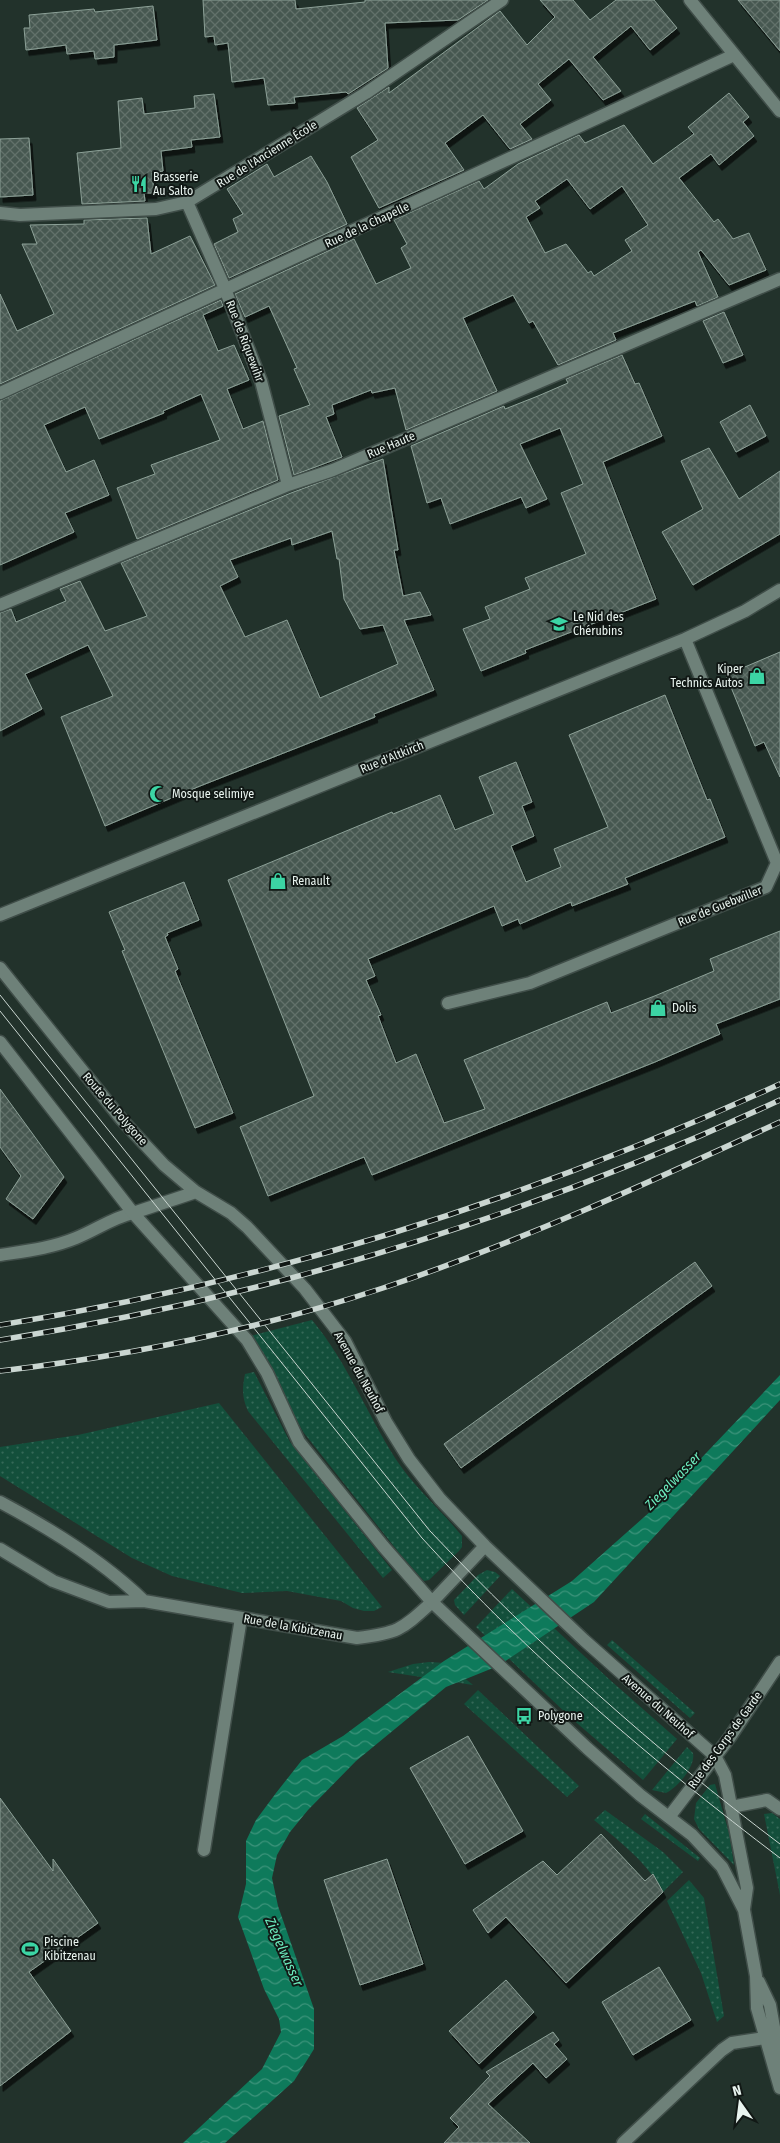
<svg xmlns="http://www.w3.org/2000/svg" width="780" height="2143" font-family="'Fira Sans Condensed',sans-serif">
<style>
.grass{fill:url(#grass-dots)}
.water{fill:url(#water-waves)}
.building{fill:url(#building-cross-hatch);stroke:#8da198;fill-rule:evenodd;filter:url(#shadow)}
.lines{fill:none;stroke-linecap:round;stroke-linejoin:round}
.minor-casing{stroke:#404e49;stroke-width:15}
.tertiary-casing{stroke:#404e49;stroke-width:15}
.minor{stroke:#6e8179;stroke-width:12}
.tertiary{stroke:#6e8179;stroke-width:12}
.tram{stroke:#cad6d1;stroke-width:1}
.rail-casing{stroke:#cad6d1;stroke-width:5.5}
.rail{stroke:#111815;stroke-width:4;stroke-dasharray:11;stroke-linecap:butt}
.labels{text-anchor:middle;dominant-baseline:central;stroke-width:4;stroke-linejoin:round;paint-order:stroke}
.street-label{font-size:12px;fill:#e9f4ef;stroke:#111815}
.poi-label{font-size:12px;fill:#e9f4ef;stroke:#111815;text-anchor:start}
.water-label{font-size:14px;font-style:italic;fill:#6cecbe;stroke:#111815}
</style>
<defs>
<pattern id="grass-dots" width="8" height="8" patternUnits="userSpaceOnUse" patternTransform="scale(1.25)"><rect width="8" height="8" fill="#134f3b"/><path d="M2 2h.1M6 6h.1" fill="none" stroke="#356958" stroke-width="1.8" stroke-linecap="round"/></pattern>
<pattern id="water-waves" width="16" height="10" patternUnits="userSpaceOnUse" patternTransform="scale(1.25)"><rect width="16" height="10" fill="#0e7a5b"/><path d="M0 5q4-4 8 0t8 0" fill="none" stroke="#3d947b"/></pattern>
<pattern id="building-cross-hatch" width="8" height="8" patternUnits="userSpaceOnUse" patternTransform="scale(1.25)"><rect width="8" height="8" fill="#475951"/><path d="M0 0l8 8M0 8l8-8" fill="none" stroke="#62716a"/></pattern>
<filter id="shadow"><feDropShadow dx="3" dy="5.5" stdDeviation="0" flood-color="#0009"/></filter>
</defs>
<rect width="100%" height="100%" fill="#22322b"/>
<path class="grass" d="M312 1320C347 1362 366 1412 395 1458 414 1487 440 1509 462 1536V1547L459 1551 429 1580 424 1581 400 1554 304 1433C285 1401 276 1363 250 1336Z
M254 1372 290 1442 392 1570 383 1578 248 1411C242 1398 242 1389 245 1374Z
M219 1403 382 1607 374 1611H364L353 1608 341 1601 287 1591 242 1593 172 1576 132 1558 0 1476V1447L78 1435Z
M487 1570 495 1572 500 1576 464 1615 455 1605 454 1600 478 1575Z
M512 1589 610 1680 677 1739 643 1780 571 1718 476 1627Z
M612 1640 695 1713 690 1718 607 1645Z
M429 1662 446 1663 473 1685 388 1672 413 1664Z
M478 1690 579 1786 567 1797 464 1704Z
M687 1747 693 1753C696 1766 677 1788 666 1793L652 1790Z
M715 1784 729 1833 734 1865 699 1829 694 1819 696 1803 710 1785Z
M605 1810 663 1852 683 1872 663 1892C647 1862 620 1842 594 1820Z
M772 1813 780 1819V1895L764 1814Z
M645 1814 700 1858 698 1861 641 1819Z
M689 1880 704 1898 724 2016 717 2022 701 1973 667 1901Z"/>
<path class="water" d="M780 1375V1400L594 1602 498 1666 446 1687 356 1761 308 1810 290 1832 277 1855 272 1878 278 1906 314 2009V2049L294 2081 225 2143H183L262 2069 281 2032 279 2019 264 1989 238 1917 246 1884V1841L256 1820 276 1793 302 1760 343 1736 444 1661 572 1581 652 1510Z"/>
<path class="building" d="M203 0H295L296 9 365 2V0H488L458 20 385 23 388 68 348 94 346 92 294 97 295 103 268 105 264 78 232 82 228 43 215 45 214 36 205 37Z
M540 0H573L590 20 616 0H654L677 28 650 50 631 26 593 57 621 91 603 100 569 59 538 84 551 100 520 124 532 139 510 149 483 115 445 143 464 170 379 208 351 157 378 140 357 108 389 87V93L500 11 527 45 555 17Z
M738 0H780V51Z
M153 6 157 40 114 45V57L95 59 94 51 67 54 66 45 26 50 24 28H30L29 15 94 9 95 12Z
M729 93 749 117 743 122 754 136 719 165 711 154 679 178 714 222 718 219 733 239 749 233 766 270 729 285 701 250 698 252 718 297 697 306 695 301 613 333 616 340 558 365 533 321 529 323 513 295 463 318 497 391 406 430 395 388 372 393 371 390 332 405 334 414 326 417 342 457 294 475 279 416 310 405 294 369 297 368 269 306 245 317 235 294 354 239 376 284 411 268 401 248 407 244 394 220 479 181 484 189 518 164 579 135 585 143 624 125 653 164 694 134 688 127ZM567 179 590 209 622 186 648 225 625 240 632 251 594 276 591 271 588 273 566 244 545 253 526 217 540 208 535 201Z
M214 94 220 137 191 140 192 147 161 151 163 171 152 173 154 193H144L145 201 82 204 77 153 121 148 118 101 142 98 144 114 195 108 194 96Z
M29 138 33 195 0 197V139Z
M311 156 327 182 347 224 229 278 214 244 238 232 233 219 243 214 227 189 267 164 274 177Z
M147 218 151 254 190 236 215 285 0 384V294L17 331 54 314 22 244H37L30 225 84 224V220Z
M221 300 223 306 203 315 218 351 234 345 249 380 227 389 243 429 263 421 278 480 137 539 117 488 155 474 151 465 220 440 201 394 163 411 164 413 99 439 85 407 44 425 66 472 94 460 109 495 65 513 74 532 0 565V401Z
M724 312 743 355 723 363 703 321Z
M622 355 635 384 639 383 662 436 603 462 656 599 525 650 526 653 481 671 463 629 490 619 485 607 530 589 525 578 586 554 561 493 583 484 560 428 520 444 547 499 526 508 521 497 450 524 441 498 427 503 411 446 504 406 505 409 538 396 568 383 566 379Z
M750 405 766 436 736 452 720 422Z
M709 448 739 499 780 471V534L693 585 662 532 703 509 681 461Z
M383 459 398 550H394L403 596 420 592 431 615 404 620 434 690 374 714 375 717 200 786 105 826 61 717 113 696 88 645 25 674 42 709 0 731V613L11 609 16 622 66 601 60 589 80 581 105 631 147 616 121 563 291 493ZM332 531 337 559H339L344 599 360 629 383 625 398 664 320 698 287 620 245 637 220 586 238 577 230 560 291 538 292 545Z
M780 652V777L764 742 755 746 726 675Z
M665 695 707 800 710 799 725 837 625 878 628 884 572 906 571 902 520 924 518 919 502 926 494 906 368 959 375 976 366 980 381 1015 378 1016 396 1063 416 1054 444 1123 485 1109 464 1060 607 1002 611 1013 657 995 714 971 710 959 780 931V999L716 1024 720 1034 655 1062 372 1175 364 1157 268 1196 240 1127 314 1096 228 880 392 812 393 814 440 795 455 830 494 814 479 777 516 762 532 802 522 806 534 836 511 846 526 882 561 867 554 849 608 827 569 735Z
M184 882 199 920 167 933 168 935 165 937 178 969 175 971 233 1113 195 1128 122 951 125 950 109 912Z
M0 1089 64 1177 33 1219 6 1199 21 1176 0 1147Z
M695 1262 712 1286 461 1468 444 1444Z
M468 1736 523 1831 465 1864 410 1768Z
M0 1798 53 1871V1859L98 1923 29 1972 71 2031 0 2086Z
M601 1834 645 1881 653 1874 663 1892 566 1983 506 1917 488 1933 473 1910 543 1861 557 1875Z
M387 1859 423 1964 360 1985 324 1880Z
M659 1967 691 2020 633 2055 602 2002Z
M506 1980 534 2012 479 2064 449 2031Z
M553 2032 559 2040 554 2044 567 2059 546 2078 533 2063 488 2104 530 2143H444L459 2127 450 2118 490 2076 486 2072Z"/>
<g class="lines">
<g class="minor-casing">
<path id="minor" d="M690 0 780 111
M187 202 223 284 261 381 288 485
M0 213 20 215 156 209 187 202 366 93 502 0
M0 393 734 55
M0 605 288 485 333 470 780 279
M0 915 685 639 745 611 780 590
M448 1003 530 983 766 887 777 863 685 639
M0 1255C26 1251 52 1248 76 1238 96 1230 112 1218 133 1213
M0 1502C51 1529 103 1561 144 1601
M0 1549 53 1581 109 1602 144 1601 357 1638C399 1633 401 1630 432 1602
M731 1807 767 1800 780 1809
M669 1817 730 1737 780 1662
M204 1850 241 1618
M623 2143 722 2050 732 2043 765 2038"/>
</g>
<g class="tertiary-casing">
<path id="tertiary" d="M0 968 122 1120 164 1165 196 1192 231 1213 247 1227 305 1289 345 1341 386 1422 409 1459 440 1499 485 1546 584 1640 715 1756 725 1775 747 1888 744 1909
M0 1042 133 1213 247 1340 267 1373 299 1442 383 1546 432 1602 587 1748 640 1795 692 1835 722 1867 744 1910 756 1976 757 2008 780 2088
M133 1213 196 1192
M432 1602 485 1546
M759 1982 770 2005 780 2061"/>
</g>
<use href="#minor" class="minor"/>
<use href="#tertiary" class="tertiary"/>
<path class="tram" d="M0 995 430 1531C538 1645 654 1749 780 1844
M0 1011 422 1538C530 1657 652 1761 780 1858"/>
<g class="rail-casing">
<path id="rail" d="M0 1325C270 1282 532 1198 780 1084
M0 1340C269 1297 533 1215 780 1100
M0 1371C129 1356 260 1329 383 1288 520 1242 650 1182 780 1122"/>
</g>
<use href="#rail" class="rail"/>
</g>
<defs>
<g id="restaurant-bare" transform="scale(1.35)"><path d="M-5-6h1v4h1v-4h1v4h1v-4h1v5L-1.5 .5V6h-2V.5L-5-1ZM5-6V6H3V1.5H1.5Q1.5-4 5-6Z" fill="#3cd4a4" stroke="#111815" stroke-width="2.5" paint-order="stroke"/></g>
<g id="school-bare" transform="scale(1.35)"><path d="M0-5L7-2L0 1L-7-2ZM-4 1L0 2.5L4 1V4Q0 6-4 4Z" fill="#3cd4a4" stroke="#111815" stroke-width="2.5" paint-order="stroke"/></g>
<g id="shop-bare" transform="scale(1.35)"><path d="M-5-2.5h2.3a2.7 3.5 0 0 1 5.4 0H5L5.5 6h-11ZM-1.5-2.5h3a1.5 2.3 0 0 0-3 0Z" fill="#3cd4a4" stroke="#111815" stroke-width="2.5" paint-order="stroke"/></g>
<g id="mosque-bare" transform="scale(1.35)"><path d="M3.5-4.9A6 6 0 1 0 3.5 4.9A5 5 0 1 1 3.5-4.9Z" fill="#3cd4a4" stroke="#111815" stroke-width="2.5" paint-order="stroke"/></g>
<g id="bus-bare" transform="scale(1.35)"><path d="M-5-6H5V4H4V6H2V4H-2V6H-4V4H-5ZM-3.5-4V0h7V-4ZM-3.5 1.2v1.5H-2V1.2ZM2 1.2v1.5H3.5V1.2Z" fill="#3cd4a4" stroke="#111815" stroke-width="2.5" paint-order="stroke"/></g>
<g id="stadium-bare" transform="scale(1.35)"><path d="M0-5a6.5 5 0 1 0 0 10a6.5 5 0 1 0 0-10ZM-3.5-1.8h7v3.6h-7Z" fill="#3cd4a4" stroke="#111815" stroke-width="2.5" paint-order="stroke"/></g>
</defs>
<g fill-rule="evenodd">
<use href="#restaurant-bare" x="139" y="184"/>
<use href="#school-bare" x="559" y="624"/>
<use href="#shop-bare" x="757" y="676"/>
<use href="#mosque-bare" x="158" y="794"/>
<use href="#shop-bare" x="278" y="881"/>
<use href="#shop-bare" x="658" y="1008"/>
<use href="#bus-bare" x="524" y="1716"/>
<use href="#stadium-bare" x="30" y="1949"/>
</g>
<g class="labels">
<g class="street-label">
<text transform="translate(267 154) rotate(-32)">Rue de l'Ancienne École</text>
<text transform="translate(367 225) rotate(-25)">Rue de la Chapelle</text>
<text transform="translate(245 341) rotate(69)">Rue de Riquewihr</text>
<text transform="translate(391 445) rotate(-23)">Rue Haute</text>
<text transform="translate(392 757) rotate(-22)">Rue d'Altkirch</text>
<text transform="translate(720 906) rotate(-22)">Rue de Guebwiller</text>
<text transform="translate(115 1109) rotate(49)">Route du Polygone</text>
<text transform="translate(359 1372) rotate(61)">Avenue du Neuhof</text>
<text transform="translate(293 1627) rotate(10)">Rue de la Kibitzenau</text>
<text transform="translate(658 1706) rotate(41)">Avenue du Neuhof</text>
<text transform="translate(725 1740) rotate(-54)">Rue des Corps de Garde</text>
</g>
<g class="poi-label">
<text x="153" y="177">Brasserie<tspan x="153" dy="14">Au Salto</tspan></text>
<text x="573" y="617">Le Nid des<tspan x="573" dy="14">Chérubins</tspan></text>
<text x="743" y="669" text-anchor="end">Kiper<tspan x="743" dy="14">Technics Autos</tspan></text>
<text x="172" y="794">Mosque selimiye</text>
<text x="292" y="881">Renault</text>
<text x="672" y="1008">Dolis</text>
<text x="538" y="1716">Polygone</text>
<text x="44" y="1942">Piscine<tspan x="44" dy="14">Kibitzenau</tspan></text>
</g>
<g class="water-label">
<text transform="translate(673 1481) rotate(-46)">Ziegelwasser</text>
<text transform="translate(284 1952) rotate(66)">Ziegelwasser</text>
</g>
</g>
<g transform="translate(740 2103) rotate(346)" stroke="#111815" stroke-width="4" paint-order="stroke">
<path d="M0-4L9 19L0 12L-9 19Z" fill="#e9f4ef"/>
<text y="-8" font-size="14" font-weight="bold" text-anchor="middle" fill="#e9f4ef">N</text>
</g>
</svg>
